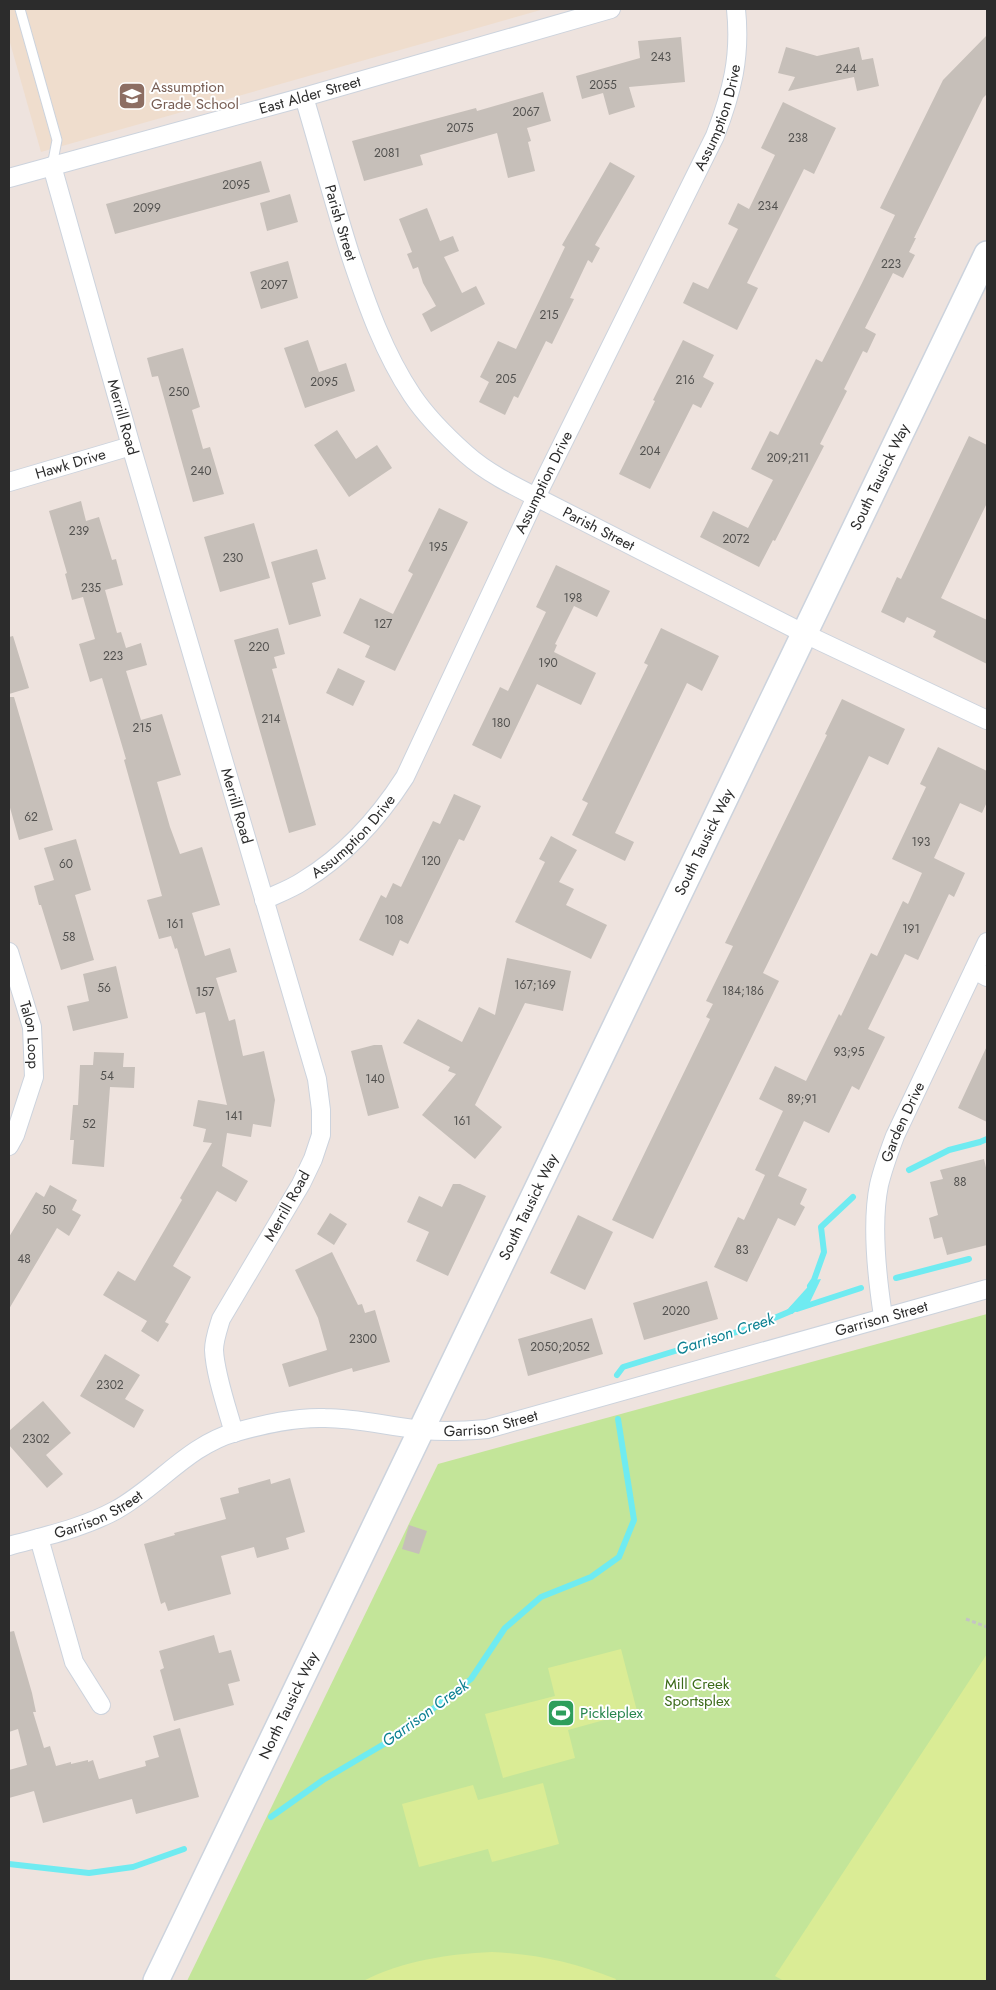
<svg xmlns="http://www.w3.org/2000/svg" width="996" height="1990" font-family="Jost,sans-serif">
<style>
.education{fill:#efddcd}
.green{fill:#c3e599}
.pitch{fill:#daec95}
.water{fill:#6febf1}
.lines{fill:none;stroke-linecap:round;stroke-linejoin:round}
.stream{stroke:#6febf1;stroke-width:6}
.building{fill:#c6bfb9}
.service-casing{stroke:#ccd3dd;stroke-width:11}
.minor-casing{stroke:#ccd3dd;stroke-width:20}
.secondary-casing{stroke:#ccd3dd;stroke-width:28}
.path{stroke:#c4c4c4;stroke-width:3;stroke-dasharray:4 2.5;stroke-linecap:butt}
.service{stroke:#fff;stroke-width:9}
.minor{stroke:#fff;stroke-width:18}
.secondary{stroke:#fff;stroke-width:25}
.labels{text-anchor:middle;dominant-baseline:central;stroke-width:4;stroke-linejoin:round;paint-order:stroke}
.number-label{font-size:12px;fill:#52514f}
.education-label{font-size:15px;fill:#785e54;stroke:#fff;text-anchor:start}
.street-label{font-size:15px;fill:#2c2c2c;stroke:#fff}
.park-label{font-size:15px;fill:#3c6b19;stroke:#fff}
.leisure-label{font-size:15px;fill:#27864d;stroke:#fff;text-anchor:start}
.water-label{font-size:16px;font-style:italic;fill:#0c8192;stroke:#fff}
</style>
<rect width="100%" height="100%" fill="#eee3de"/>
<path class="education" d="M9 9H544L41 152 9 39Z"/>
<path class="green" d="M987 1314V1981H187L438 1464Z"/>
<path class="pitch" d="M621 1649 637 1711 568 1730 575 1758 503 1778 485 1714 555 1696 548 1668Z
M987 1654V1981H784L775 1976Z
M543 1783 559 1844 492 1862 488 1849 419 1867 402 1804 473 1785 478 1800Z
M492 1952C537 1954 573 1962 616 1979L615 1981H363C403 1961 447 1954 492 1952Z"/>
<path class="water" d="M821 1279 810 1302 792 1314 787 1310 814 1280Z"/>
<g class="lines">
<path class="stream" d="M909 1170 949 1150 980 1142 987 1139
M896 1278 969 1259
M810 1286 814 1280 824 1252 821 1227 853 1197
M797 1309 861 1288
M617 1375 623 1367 753 1327 791 1311 793 1308
M271 1817 323 1780 401 1734 471 1679 505 1628 541 1597 591 1577 619 1557 634 1520 618 1419
M9 1864 89 1873 133 1867 184 1849"/>
</g>
<path class="building" d="M987 35V94L983 98 914 238H916L909 252 915 255 903 278 893 273 865 328 876 334 867 353 863 351 844 389 847 391 820 444 824 446 775 541 773 540 759 567 700 537 713 511 748 528 773 480 751 469 770 431 778 435 816 359 822 362 862 283 895 215 880 208 943 80Z
M681 37 685 82 629 87 635 107 609 115 603 93 582 99 576 76 640 58 638 41Z
M786 47 817 56 859 47 862 60 873 58 879 86 857 91 854 77 788 91 795 77 778 73Z
M543 92 551 121 527 128 531 141 528 142 535 171 508 178 497 133 420 155 423 165 364 181 352 141 476 108 477 111Z
M783 102 836 128 814 174 804 169 747 283 758 288 737 330 683 303 693 282 708 289 738 229 728 224 738 203 749 209 775 155 761 148Z
M261 161 270 192 115 234 106 204Z
M610 162 635 176 595 245 600 248 592 263 588 260 570 298 574 299 552 344 546 341 518 398 514 396 505 415 479 402 489 382 480 377 498 341 516 349 565 247 562 245Z
M290 194 298 222 267 231 260 203Z
M427 208 440 241 453 236 459 251 444 257 462 293 476 286 485 304 431 332 422 314 436 306 423 283 418 267 413 269 407 254 412 252 399 219Z
M288 261 298 298 261 309 250 272Z
M308 340 319 372 346 363 355 391 305 408 284 348Z
M683 340 714 355 703 377 714 383 701 408 693 404 650 489 619 474 655 401 653 400Z
M183 348 200 407 192 410 203 449 210 447 224 494 193 502 158 376 152 377 147 358Z
M337 430 356 459 377 445 392 468 349 497 314 445Z
M969 436 987 445V503L941 598 987 620V664L933 637 936 631 907 617 904 623 881 612 897 577 901 579Z
M81 501 86 521 99 517 112 560 116 559 123 585 105 590 117 633 121 632 126 648 141 643 147 665 126 671 141 720 162 714 181 775 157 782 170 827 180 854 202 847 220 905 192 913 205 956 230 948 237 972 216 978 229 1021 235 1019 243 1056 264 1051 275 1100 271 1127 253 1124 251 1137 227 1133 222 1166 248 1181 236 1202 217 1191 173 1266 191 1277 165 1322 169 1324 158 1342 141 1331 147 1321 103 1295 118 1271 135 1281 182 1200 180 1198 212 1143 203 1142 206 1129 193 1126 198 1100 227 1105 205 1012 196 1014 177 948 175 949 171 936 159 939 147 900 162 896 124 760 126 759 102 678 90 682 79 644 95 639 83 597 72 600 65 574 67 573 49 511Z
M439 508 468 522 395 671 365 657 370 646 343 633 360 598 393 614 413 574 408 571Z
M254 523 270 578 220 592 204 537Z
M317 549 326 579 312 583 321 616 289 625 271 562Z
M556 565 610 591 597 617 574 606 555 644 557 645 554 652 596 673 581 705 537 684 501 759 472 745 500 687 508 691 546 612 536 607Z
M278 628 285 654 274 657 277 668 272 669 316 825 289 833 234 640Z
M661 628 719 656 702 691 687 683 615 833 634 842 625 861 572 835 588 803 582 800 648 665 644 663Z
M13 636 29 688 9 694V637Z
M338 668 365 681 353 706 326 693Z
M9 697H14L53 830 19 840 9 804Z
M842 699 905 729 888 765 869 756 763 973 779 981 653 1239 612 1220 710 1019 706 1017 713 1004 706 1001 733 946 725 943 827 735 825 734Z
M938 747 987 771V802L982 813 960 803 934 858 965 873 954 897 949 894 918 960 905 954 868 1029 885 1037 859 1090 852 1086 829 1133 804 1121 778 1176 807 1189 800 1204 805 1207 795 1226 778 1218 747 1282 714 1267 738 1217 744 1220 765 1175 755 1170 783 1111 759 1099 775 1066 806 1081 839 1014 841 1016 871 953 877 956 903 901 908 904 922 873 892 859 926 787 920 784Z
M454 794 481 806 464 841 459 839 408 944 400 940 393 956 359 940 381 895 386 898 393 883 401 887 433 821 440 824Z
M551 836 577 850 559 882 574 889 566 905 607 925 591 959 515 922 545 862 539 859Z
M76 839 91 890 75 895 94 960 61 970 41 905H39L34 886 54 880 44 848Z
M507 958 571 971 563 1011 525 1003 475 1105 502 1127 475 1159 422 1115 456 1074 448 1071 450 1067 403 1043 418 1019 462 1042 479 1007 495 1015Z
M116 966 128 1018 73 1031 67 1006 89 1001 83 974Z
M374 1045H382L399 1108 368 1116 351 1051Z
M987 1046V1122L958 1108Z
M94 1052 124 1053 123 1067H135L134 1088 110 1087 104 1167 72 1164 74 1140H70L73 1105H78L80 1065H93Z
M984 1159 987 1172V1245L947 1255 942 1237 934 1239 929 1218 938 1215 930 1182 943 1179 940 1170Z
M453 1184H460L486 1196 448 1276 416 1261 429 1232 407 1222 419 1196 442 1207Z
M50 1185 77 1200 72 1210 81 1215 69 1236 57 1228 9 1309V1237L36 1192 44 1197Z
M330 1213 347 1224 334 1245 317 1234Z
M578 1215 613 1232 585 1290 550 1273Z
M332 1252 358 1305 362 1304 365 1313 375 1310 390 1362 353 1372 352 1368 289 1387 282 1364 327 1350 318 1318 295 1270Z
M707 1281 718 1319 644 1340 633 1303Z
M592 1318 603 1354 528 1376 518 1339Z
M105 1354 140 1375 125 1399 144 1410 134 1428 80 1396Z
M43 1401 71 1433 46 1455 63 1474 47 1488 9 1445V1431Z
M290 1478 305 1532 286 1538 289 1549 257 1558 254 1547 221 1556 231 1594 168 1611 165 1602 161 1604 144 1544 175 1535 174 1533 226 1519 220 1498 239 1493 238 1488 270 1479 271 1484Z
M409 1525 427 1531 419 1554 402 1549Z
M14 1631 32 1693 36 1712H33L44 1748 50 1746 56 1766 71 1762V1764L88 1760V1762L93 1760 99 1779 146 1766 145 1761 159 1757 153 1736 180 1728 199 1797 136 1814 132 1799 43 1823 34 1791 9 1798V1770L27 1765 18 1729 9 1732V1632Z
M214 1635 219 1653 231 1650 240 1681 228 1684 234 1705 174 1721 160 1670 164 1668 159 1651Z"/>
<g class="lines">
<g class="service-casing">
<path id="service" d="M20 9 57 140 52 166"/>
</g>
<g class="minor-casing">
<g id="minor">
<path id="s1" d="M304 97C320 150 334 204 351 257 367 305 384 353 412 395 426 416 447 437 466 454 486 472 512 485 536 497L805 634 987 720"/>
<path id="s2" d="M52 166 131 446 317 1079 321 1110V1135L313 1159 301 1184 221 1319C218 1329 214 1340 214 1350 215 1374 227 1408 234 1433"/>
<path id="s3" d="M9 178 304 97 611 9"/>
<path id="s4" d="M9 482 131 446"/>
<path id="s5" d="M264 900C277 894 291 889 303 881 346 855 378 819 405 777L536 497 715 136C732 92 741 57 736 9"/>
<path id="s6" d="M9 952 32 1027 34 1077 15 1135 9 1146"/>
<path d="M974 970 987 977"/>
<path id="s7" d="M883 1316C877 1277 871 1224 879 1185 883 1168 889 1152 895 1136L987 942"/>
<path d="M39 1538 74 1662 101 1705"/>
<path id="s8" d="M9 1546C45 1536 83 1528 116 1510 158 1487 188 1445 236 1432 265 1424 295 1417 325 1418 358 1418 390 1427 423 1430 444 1432 465 1431 487 1429L987 1289"/>
</g>
</g>
<g class="secondary-casing">
<g id="secondary">
<path id="s9" d="M156 1981 987 254"/>
</g>
</g>
<path class="path" d="M966 1619 987 1627"/>
<use href="#service" class="service"/>
<use href="#minor" class="minor"/>
<use href="#secondary" class="secondary"/>
</g>
<defs>
<g id="school-square" transform="scale(1.4375)"><rect x="-9" y="-9" width="18" height="18" rx="4" fill="#8d6e63" stroke="#fff"/><path d="M0-5L7-2L0 1L-7-2ZM-4 1L0 2.5L4 1V4Q0 6-4 4Z" fill="#fff"/></g>
<g id="stadium-square" transform="scale(1.4375)"><rect x="-9" y="-9" width="18" height="18" rx="4" fill="#2e9e5b" stroke="#fff"/><path d="M0-5a6.5 5 0 1 0 0 10a6.5 5 0 1 0 0-10ZM-3.5-1.8h7v3.6h-7Z" fill="#fff"/></g>
</defs>
<g fill-rule="evenodd">
<use href="#school-square" x="132" y="96"/>
<use href="#stadium-square" x="561" y="1713"/>
</g>
<g class="labels">
<g class="number-label">
<text x="661" y="57">243</text>
<text x="846" y="69">244</text>
<text x="603" y="85">2055</text>
<text x="526" y="112">2067</text>
<text x="460" y="128">2075</text>
<text x="798" y="138">238</text>
<text x="387" y="153">2081</text>
<text x="236" y="185">2095</text>
<text x="768" y="206">234</text>
<text x="147" y="208">2099</text>
<text x="891" y="264">223</text>
<text x="274" y="285">2097</text>
<text x="549" y="315">215</text>
<text x="506" y="379">205</text>
<text x="685" y="380">216</text>
<text x="324" y="382">2095</text>
<text x="179" y="392">250</text>
<text x="650" y="451">204</text>
<text x="788" y="458">209;211</text>
<text x="201" y="471">240</text>
<text x="79" y="531">239</text>
<text x="736" y="539">2072</text>
<text x="438" y="547">195</text>
<text x="233" y="558">230</text>
<text x="91" y="588">235</text>
<text x="573" y="598">198</text>
<text x="383" y="624">127</text>
<text x="259" y="647">220</text>
<text x="113" y="656">223</text>
<text x="548" y="663">190</text>
<text x="271" y="719">214</text>
<text x="501" y="723">180</text>
<text x="142" y="728">215</text>
<text x="31" y="817">62</text>
<text x="921" y="842">193</text>
<text x="431" y="861">120</text>
<text x="66" y="864">60</text>
<text x="394" y="920">108</text>
<text x="175" y="924">161</text>
<text x="911" y="929">191</text>
<text x="69" y="937">58</text>
<text x="535" y="985">167;169</text>
<text x="104" y="988">56</text>
<text x="743" y="991">184;186</text>
<text x="205" y="992">157</text>
<text x="849" y="1052">93;95</text>
<text x="107" y="1076">54</text>
<text x="375" y="1079">140</text>
<text x="802" y="1099">89;91</text>
<text x="234" y="1116">141</text>
<text x="462" y="1121">161</text>
<text x="89" y="1124">52</text>
<text x="960" y="1182">88</text>
<text x="49" y="1210">50</text>
<text x="742" y="1250">83</text>
<text x="24" y="1259">48</text>
<text x="676" y="1311">2020</text>
<text x="363" y="1339">2300</text>
<text x="560" y="1347">2050;2052</text>
<text x="110" y="1385">2302</text>
<text x="36" y="1439">2302</text>
</g>
<g class="education-label">
<text x="151" y="87">Assumption<tspan x="151" dy="17">Grade School</tspan></text>
</g>
<g class="street-label">
<text stroke="none"><textPath href="#s3" startOffset="312">East Alder Street</textPath></text>
<text stroke="none"><textPath href="#s5" startOffset="921">Assumption Drive</textPath></text>
<text stroke="none"><textPath href="#s1" startOffset="131">Parish Street</textPath></text>
<text stroke="none"><textPath href="#s2" startOffset="261">Merrill Road</textPath></text>
<text stroke="none"><textPath href="#s4" startOffset="64">Hawk Drive</textPath></text>
<text stroke="none"><textPath href="#s9" startOffset="1669">South Tausick Way</textPath></text>
<text stroke="none"><textPath href="#s5" startOffset="516">Assumption Drive</textPath></text>
<text stroke="none"><textPath href="#s1" startOffset="551">Parish Street</textPath></text>
<text stroke="none"><textPath href="#s2" startOffset="666">Merrill Road</textPath></text>
<text stroke="none"><textPath href="#s5" startOffset="111">Assumption Drive</textPath></text>
<text stroke="none"><textPath href="#s9" startOffset="1264">South Tausick Way</textPath></text>
<text stroke="none"><textPath href="#s6" startOffset="86">Talon Loop</textPath></text>
<text stroke="none"><textPath href="#s7" startOffset="199">Garden Drive</textPath></text>
<text transform="translate(287 1206) rotate(-61)">Merrill Road</text>
<text stroke="none"><textPath href="#s9" startOffset="859">South Tausick Way</textPath></text>
<text stroke="none"><textPath href="#s8" startOffset="920">Garrison Street</textPath></text>
<text stroke="none"><textPath href="#s8" startOffset="515">Garrison Street</textPath></text>
<text stroke="none"><textPath href="#s8" startOffset="95">Garrison Street</textPath></text>
<text stroke="none"><textPath href="#s9" startOffset="306">North Tausick Way</textPath></text>
</g>
<g class="park-label">
<text x="697" y="1684">Mill Creek<tspan x="697" dy="17">Sportsplex</tspan></text>
</g>
<g class="leisure-label">
<text x="580" y="1713">Pickleplex</text>
</g>
<g class="water-label">
<text transform="translate(725 1334) rotate(-18)">Garrison Creek</text>
<text transform="translate(425 1713) rotate(-36)">Garrison Creek</text>
</g>
</g>
<rect width="996" height="1990" fill="none" stroke="#2c2c2c" stroke-width="20"/>
</svg>
